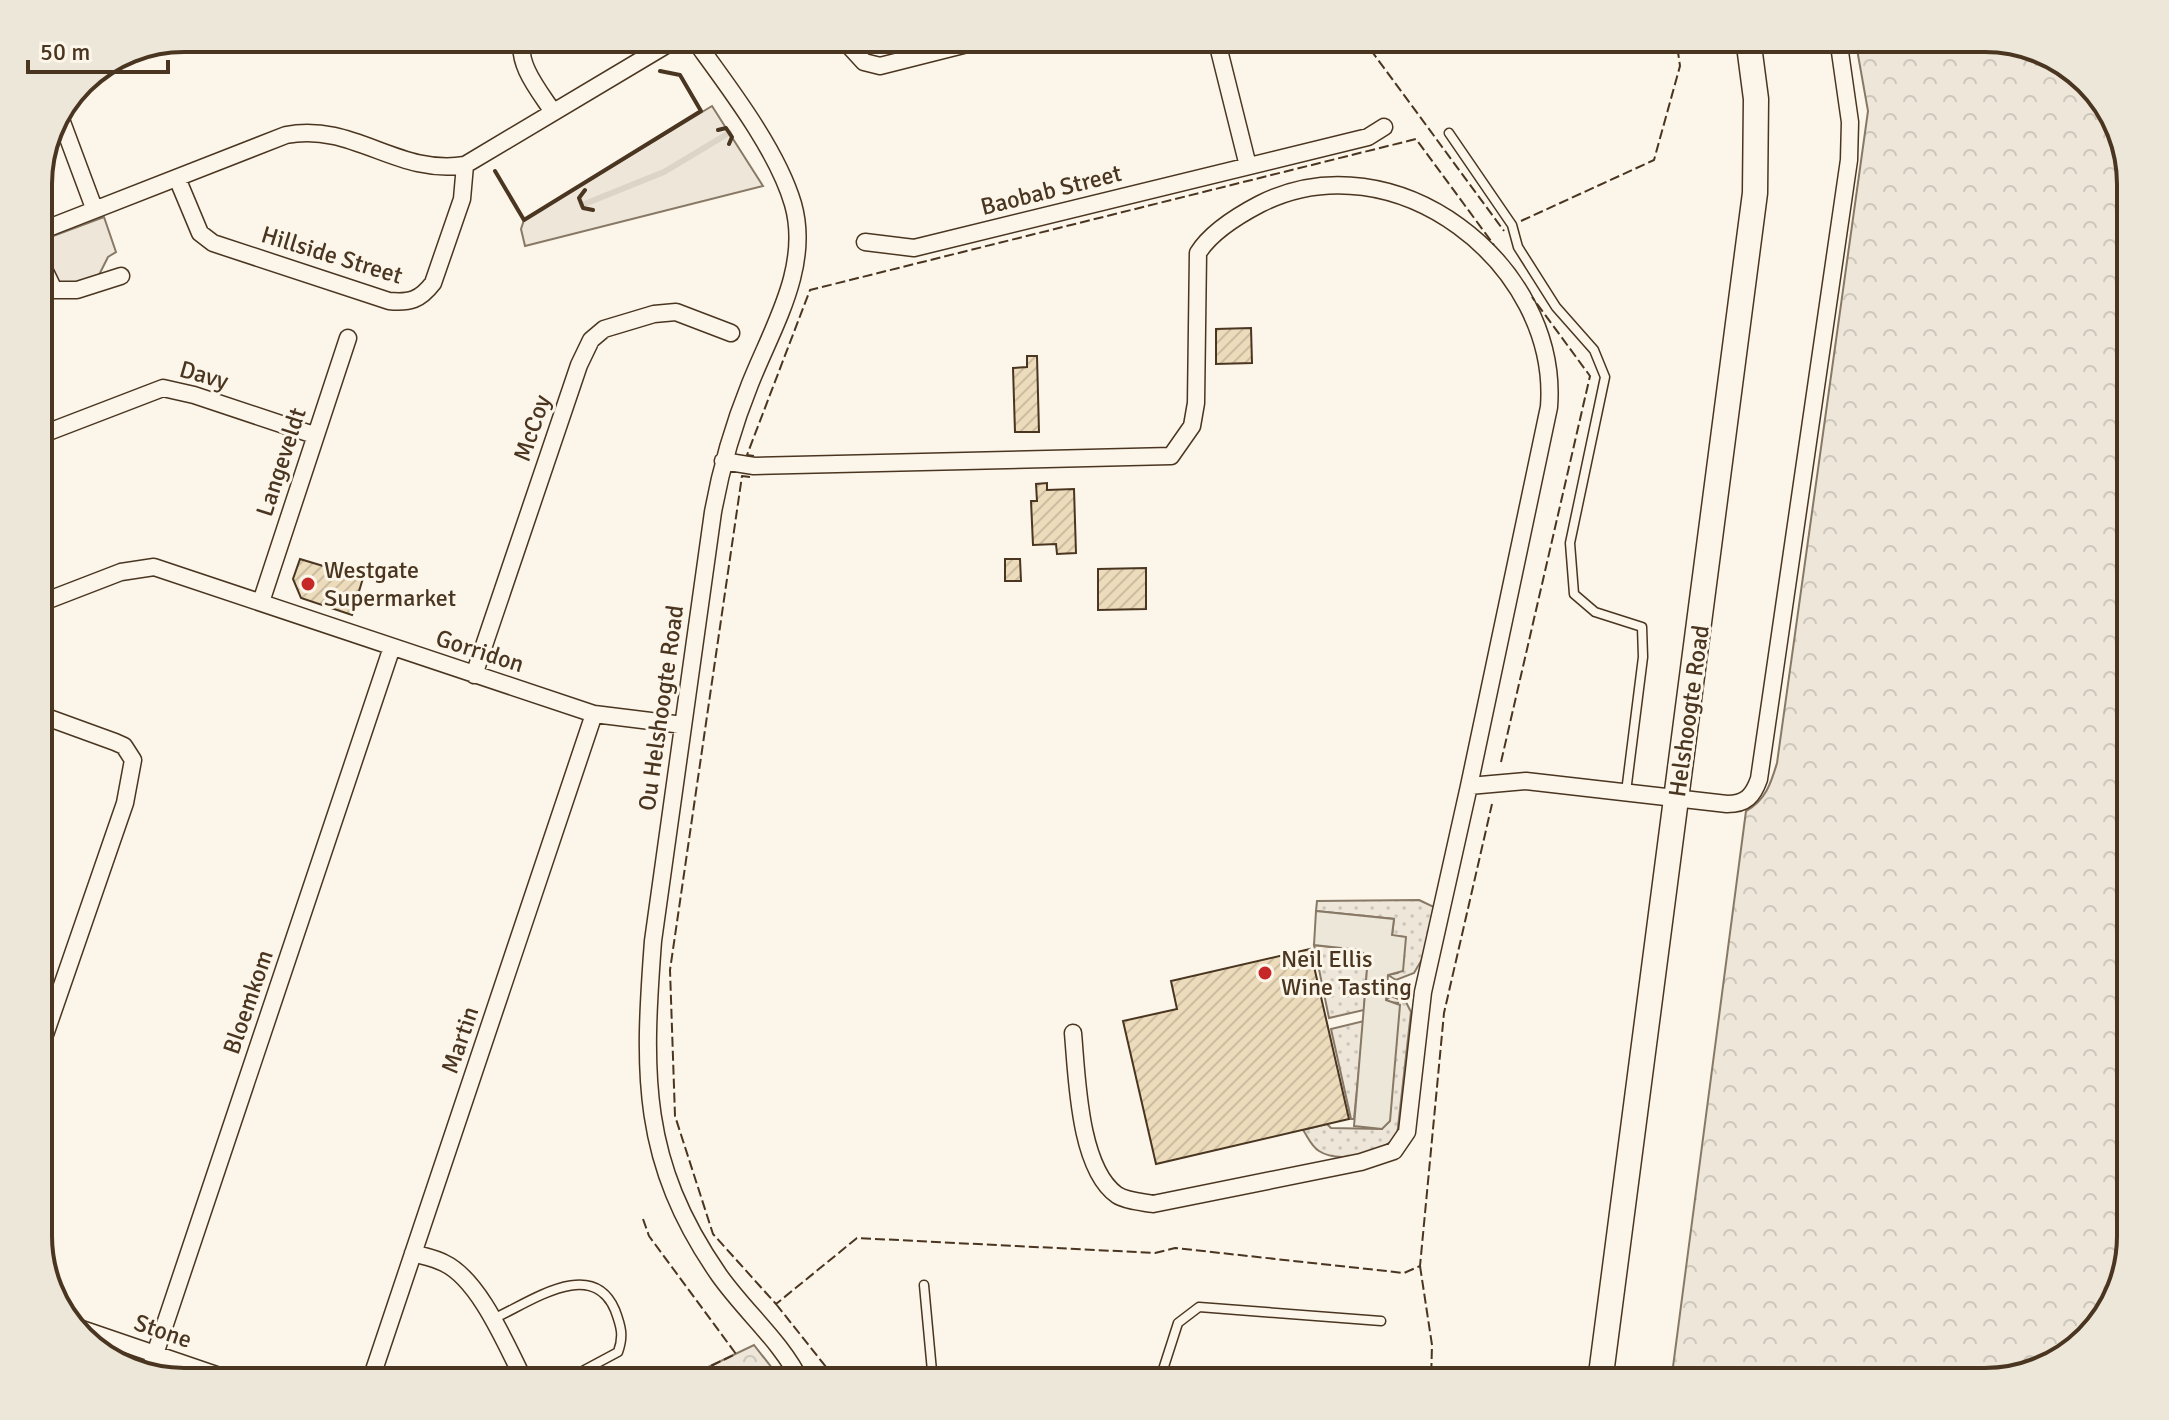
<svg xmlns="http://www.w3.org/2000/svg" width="2169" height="1420" font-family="Signika,sans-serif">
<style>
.grass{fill:#ede6d9;stroke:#887966;stroke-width:2}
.forest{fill:url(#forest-crowns);stroke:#887966;stroke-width:2}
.garden{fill:url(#garden-dots);stroke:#887966;stroke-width:2}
.parking{fill:#ede7d9;stroke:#887966;stroke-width:2}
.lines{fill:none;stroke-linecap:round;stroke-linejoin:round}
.stream{stroke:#dcd4c6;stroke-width:6}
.building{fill:url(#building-hatch);stroke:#4a3520;stroke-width:2}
.lane-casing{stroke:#4a3520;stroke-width:11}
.street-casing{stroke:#4a3520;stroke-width:19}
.secondary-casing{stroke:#4a3520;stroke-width:27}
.lane{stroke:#fbf6e9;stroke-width:8}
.street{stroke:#fbf6e9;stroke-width:16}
.secondary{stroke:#fbf6e9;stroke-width:24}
.fence{stroke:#4a3520;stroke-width:2;stroke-dasharray:10 4;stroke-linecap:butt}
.wall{stroke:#4a3520;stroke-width:4}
.poi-dot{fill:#c62828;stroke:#fbf6e9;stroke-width:3}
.labels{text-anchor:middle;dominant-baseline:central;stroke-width:6;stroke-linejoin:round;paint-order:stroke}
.street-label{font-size:24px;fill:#4a3520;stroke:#fbf6e9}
.poi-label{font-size:24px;fill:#4a3520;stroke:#fbf6e9;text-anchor:start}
.rim{fill:none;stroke:#4a3520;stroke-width:4}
</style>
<defs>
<pattern id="forest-crowns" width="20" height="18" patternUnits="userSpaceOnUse" patternTransform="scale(2)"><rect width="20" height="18" fill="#ede6d9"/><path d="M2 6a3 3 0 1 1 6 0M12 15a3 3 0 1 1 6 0" fill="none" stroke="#cdc6ba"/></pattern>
<pattern id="garden-dots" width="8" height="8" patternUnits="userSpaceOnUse" patternTransform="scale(2)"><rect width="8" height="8" fill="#ede6d9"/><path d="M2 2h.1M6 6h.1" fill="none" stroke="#cdc6ba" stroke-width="1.8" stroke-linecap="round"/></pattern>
<pattern id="building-hatch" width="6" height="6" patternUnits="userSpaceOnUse" patternTransform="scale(2)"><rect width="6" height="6" fill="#ecdcbc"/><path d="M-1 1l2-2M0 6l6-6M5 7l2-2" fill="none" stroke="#ccbda1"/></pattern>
</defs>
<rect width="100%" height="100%" fill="#fbf6e9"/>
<path class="grass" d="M712 106 763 186 525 246 521 229 524 220Z
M104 217 116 252 108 257 99 275 65 286 55 281 46 254 53 236Z"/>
<path class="forest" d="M1855 38H1985L2066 62 2112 111 2131 183V1237L2107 1317 2058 1363 1986 1382H1671L1746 811C1766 800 1771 783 1777 763L1868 111Z
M754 1345 783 1382H677Z"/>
<path class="garden" d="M1419 900 1434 907 1424 956 1414 973 1396 980 1388 975 1398 973 1405 937 1392 936 1394 919 1316 911 1317 901Z
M1314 945 1359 950 1368 957 1364 1010 1329 1018Z
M1391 996 1406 1002 1411 1012 1397 1136C1383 1153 1339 1164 1319 1151 1311 1146 1308 1137 1303 1130L1327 1124 1331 1128 1382 1129 1398 1003 1388 1002 1386 1000Z
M1364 1021 1354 1119H1351L1331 1029Z"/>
<path class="parking" d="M1316 911 1394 919 1392 935 1406 937 1403 971 1388 975 1386 1000 1400 1005 1390 1121 1382 1129 1354 1126 1368 957 1359 950 1314 945Z"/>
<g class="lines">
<path class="stream" d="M125 51 207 46 245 38
M582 205 664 172 729 133"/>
</g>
<path class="building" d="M1251 328 1252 363 1216 364V329Z
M1027 356H1037L1039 432H1015L1013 368 1027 367Z
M1047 483V490L1074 489 1076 553 1057 554 1056 544 1033 545 1031 501H1037L1036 484Z
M300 559 363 578 352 615 301 598 293 579Z
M1005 559H1020L1021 581H1005Z
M1146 568V609L1098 610V569Z
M1310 949 1349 1119 1156 1164 1123 1021 1177 1009 1171 981Z"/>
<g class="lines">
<g class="lane-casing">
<path id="lane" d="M1449 133 1512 225 1518 247 1556 307 1594 350 1605 377 1570 543 1574 594 1595 612 1642 627 1643 657 1626 792
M924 1285 933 1382
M493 1319C529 1303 592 1256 615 1310 621 1326 624 1336 618 1352L562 1382
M1159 1382 1178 1323 1199 1307 1381 1321"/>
</g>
<g class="street-casing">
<path id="street" d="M523 38C515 63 540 92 553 112
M693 38C727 85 777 149 793 204 811 267 772 328 750 384 733 426 721 468 713 512L653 941C643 1074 640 1161 719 1275 746 1313 781 1341 801 1382
M842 38 864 62 880 66 991 38
M1216 38 1248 166
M62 122 94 208
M177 178 200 233 213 243 389 301C410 303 420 300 433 283L462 199 465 165
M38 232 286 135C354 122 397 176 465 165L678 38
M865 242 914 248 1368 137 1384 127
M38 257 54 290H77L121 276
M38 436 163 388 194 395 314 435
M723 461 754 466 1171 456 1192 426 1196 403 1198 253C1211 232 1237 216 1260 204 1394 136 1560 264 1549 407L1469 786
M261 602 348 338
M38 604 121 572 154 567 594 714 683 725
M474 675 579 365 591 340 604 329 654 314 676 312 731 333
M38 714 115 742 124 746 133 760 125 803 38 1055
M1073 1033C1077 1078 1079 1168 1117 1195 1126 1201 1142 1202 1153 1204L1361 1162 1394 1151 1407 1132 1423 992 1469 786 1526 781 1727 804C1746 804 1753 796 1759 779L1849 160 1850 122 1838 38
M413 1253C423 1256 435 1258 444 1263 480 1280 507 1347 525 1382
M73 1326 237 1382
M149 1372 392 647
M370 1382 594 714"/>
</g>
<g class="secondary-casing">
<path id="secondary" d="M1600 1382 1755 193 1756 99 1748 38"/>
</g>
<use href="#lane" class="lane"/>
<use href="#street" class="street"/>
<use href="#secondary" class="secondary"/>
<path class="fence" d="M1362 38 1504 231
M1521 221 1654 160 1680 66 1676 38
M754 456 747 455 810 290 1416 139 1494 245
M750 477 742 476 670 970 675 1116 713 1234 776 1304 857 1238 1155 1253 1175 1248 1404 1273 1420 1266 1444 1013 1492 804
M1501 762 1590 376 1532 297
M643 1219 649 1236 736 1354 677 1382
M1420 1266 1432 1345 1431 1382
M776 1304 838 1382"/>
<path class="wall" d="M641 40 642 38
M718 130 726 128 732 137 729 144
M495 171 524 220 701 111 680 75 660 71
M585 190 579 198 583 208 593 210"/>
</g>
<g class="poi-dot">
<circle cx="308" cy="584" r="8"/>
<circle cx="1265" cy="973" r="8"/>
</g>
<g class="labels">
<g class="street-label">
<text transform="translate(1051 190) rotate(-14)">Baobab Street</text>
<text transform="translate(332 255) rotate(17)">Hillside Street</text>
<text transform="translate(204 375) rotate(16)">Davy</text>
<text transform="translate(532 428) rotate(-71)">McCoy</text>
<text transform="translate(281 462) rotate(-72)">Langeveldt</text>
<text transform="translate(480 651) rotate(18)">Gorridon</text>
<text transform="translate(661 708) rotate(-82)">Ou Helshoogte Road</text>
<text transform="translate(1689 711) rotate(-82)">Helshoogte Road</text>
<text transform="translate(248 1002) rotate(-71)">Bloemkom</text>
<text transform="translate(460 1040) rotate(-71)">Martin</text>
<text transform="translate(163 1331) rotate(19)">Stone</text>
</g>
<g class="poi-label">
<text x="324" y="570">Westgate<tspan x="324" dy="28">Supermarket</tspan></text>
<text x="1281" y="959">Neil Ellis<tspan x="1281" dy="28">Wine Tasting</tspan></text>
</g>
</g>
<path d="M0 0H2169V1420H0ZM184 52H1985A132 132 0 0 1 2117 184V1236A132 132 0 0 1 1985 1368H184A132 132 0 0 1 52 1236V184A132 132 0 0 1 184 52Z" fill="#ede7d9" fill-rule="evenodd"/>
<path class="rim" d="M184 52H1985A132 132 0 0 1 2117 184V1236A132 132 0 0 1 1985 1368H184A132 132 0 0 1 52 1236V184A132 132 0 0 1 184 52Z"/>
<path d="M28 60v12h140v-12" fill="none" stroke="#4a3520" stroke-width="4"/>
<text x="40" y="60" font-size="24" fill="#4a3520" stroke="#fbf6e9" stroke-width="6" paint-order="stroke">50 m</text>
</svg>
